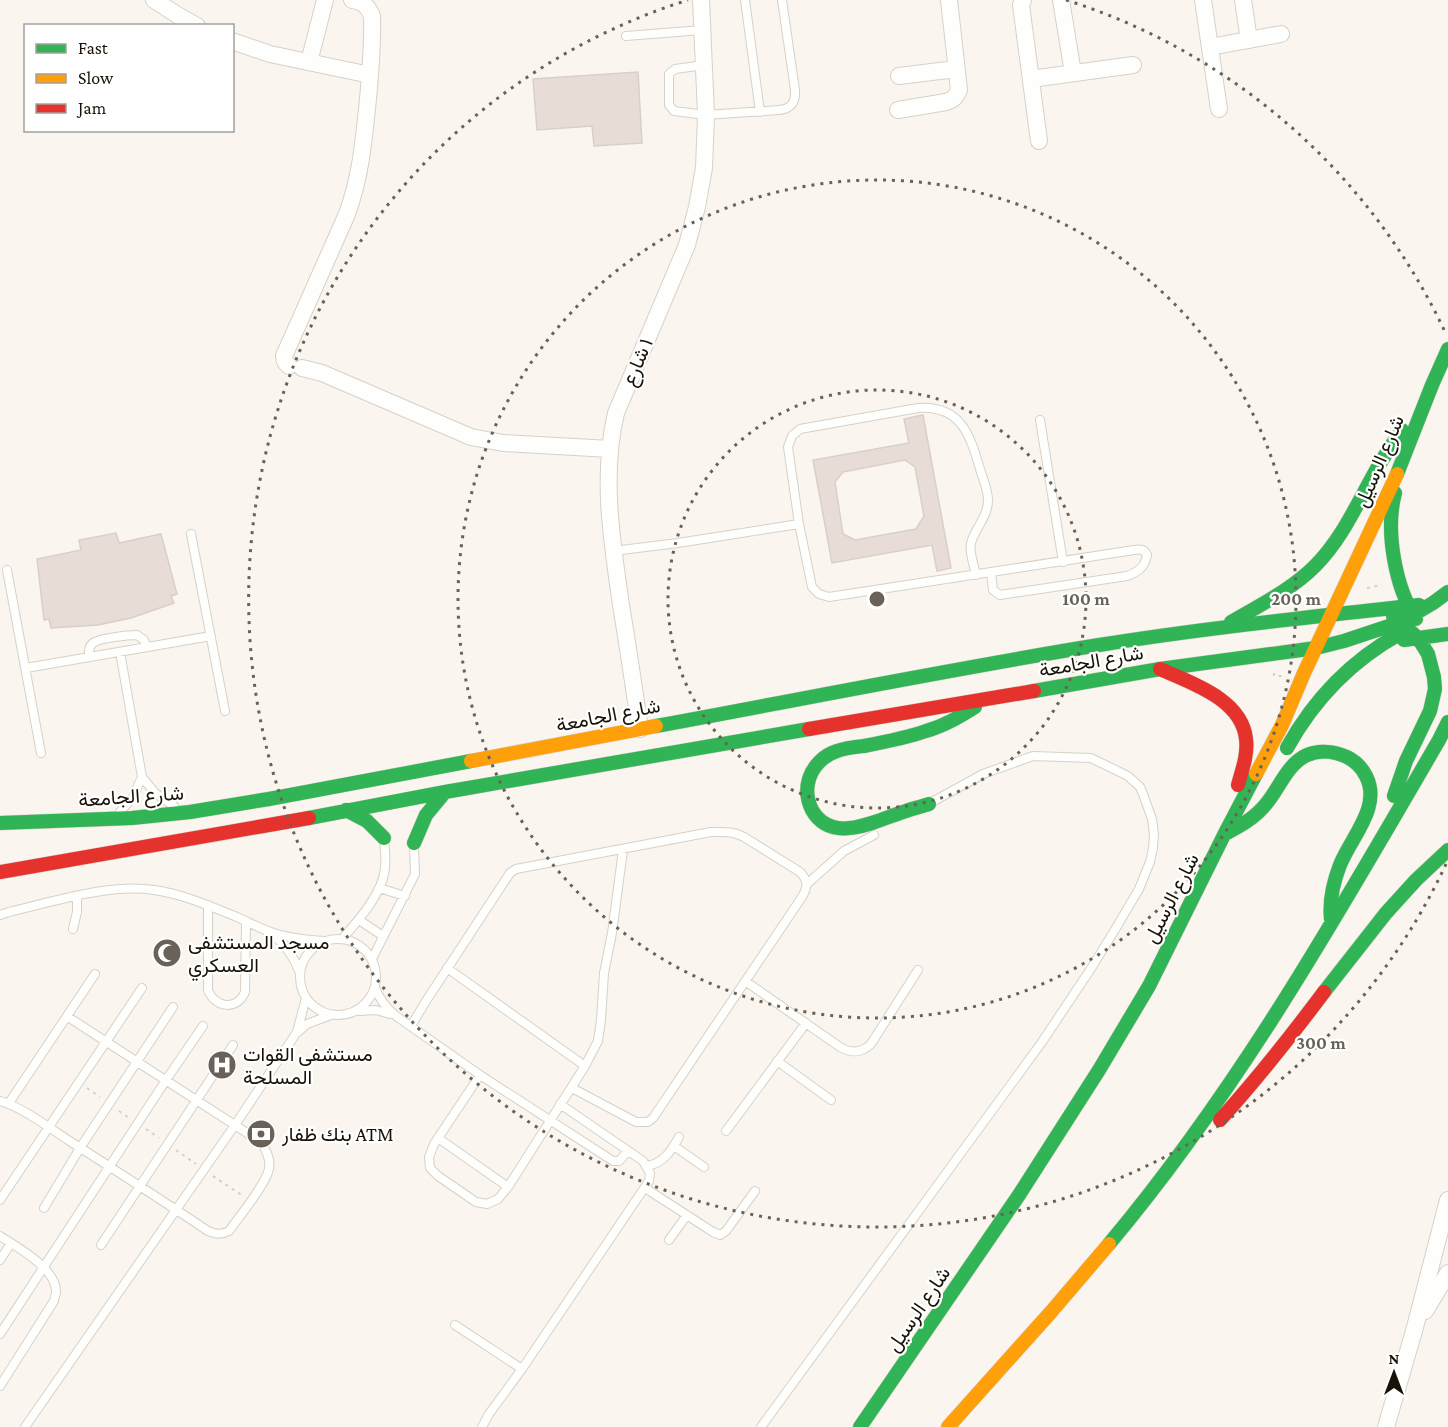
<svg xmlns="http://www.w3.org/2000/svg" width="1448" height="1427" font-family="'Crimson Pro',Vazirmatn,serif">
<style>
.building{fill:#e8ddd6;stroke:#d8cfc9;stroke-width:1.5;fill-rule:evenodd}
.lines{fill:none;stroke-linecap:round;stroke-linejoin:round}
.lane-casing{stroke:#d6d1c8;stroke-width:10}
.street-casing{stroke:#d6d1c8;stroke-width:18}
.fast-casing{stroke:#d6d1c8;stroke-width:15}
.slow-casing{stroke:#d6d1c8;stroke-width:15}
.jam-casing{stroke:#d6d1c8;stroke-width:15}
.path{stroke:#d1d0ce;stroke-width:2;stroke-dasharray:3 4.5;stroke-linecap:butt}
.lane{stroke:#fefefd;stroke-width:8}
.street{stroke:#fefefd;stroke-width:16}
.fast{stroke:#30b455;stroke-width:14}
.slow{stroke:#ff9f0a;stroke-width:14}
.jam{stroke:#e5322d;stroke-width:14}
.ring{fill:none;stroke:#686258;stroke-width:3;stroke-dasharray:3 6}
.labels{text-anchor:middle;dominant-baseline:central;stroke-width:4.5;stroke-linejoin:round;paint-order:stroke}
.street-label{font-size:20px;fill:#191307;stroke:#fff}
.poi-label{font-size:20px;fill:#191307;stroke:#fff;text-anchor:start}
.centre{fill:#686258;stroke:#fff;stroke-width:3}
.ring-label{font-size:18px;text-anchor:middle;font-weight:bold;fill:#686258;stroke:#fff;stroke-width:4.5;stroke-linejoin:round;paint-order:stroke}
</style>
<rect width="100%" height="100%" fill="#faf6ef"/>
<path class="building" d="M638 72 642 143 594 146 592 126 537 130 533 79Z
M923 415 951 568 937 571 932 545 832 563 813 460 909 443 904 419ZM905 460 915 467 924 516 916 529 855 540 843 534 835 482 843 472Z
M116 533 119 543 161 534 177 594 171 596 174 603 131 618 98 625 51 628 49 619 44 620 37 559 81 550 79 540Z"/>
<g class="lines">
<g class="lane-casing">
<path id="lane" d="M745 0 760 112
M626 36 702 30
M704 65 675 69 669 74V105L674 111 706 115 779 110C791 109 796 102 795 90L782 0
M1040 420 1063 562
M191 534 225 711
M613 551 678 543 799 524
M7 570 41 753
M976 575C974 565 969 553 971 543 975 528 988 517 988 500 988 490 983 479 980 469 970 435 961 405 918 408L800 429 792 436 788 447 799 524 812 587 819 594 829 597 1134 550C1141 549 1144 549 1147 555 1145 567 1138 572 1127 576L1000 595 993 590 991 573
M120 652 142 777 155 793 174 806
M89 657C89 652 88 647 93 643 99 638 129 635 137 635L144 640 147 647
M26 668 211 636
M120 812 133 797 142 777
M807 884 844 851 874 835
M379 888 405 896
M208 905V990C215 1008 237 1011 245 992L246 921
M0 915 9 912C52 902 110 883 154 890 183 894 210 906 237 917 248 922 259 928 271 932 288 938 307 940 325 941
M359 920 383 936
M73 929 77 912V896
M272 934C285 944 294 957 300 973
M300 977a38 38 0 1 1 76 0a38 38 0 1 1-76 0Z
M342 939C358 921 383 893 385 868 386 859 385 849 384 840
M372 959 415 874 414 846
M447 968 585 1066
M745 981 840 1047C852 1054 861 1053 871 1044L918 970
M375 988C380 1000 386 1008 396 1016L480 1075 613 1161H619L628 1151
M359 1011 376 1010 390 1014
M411 1026 426 1001 510 873 516 869 711 832C724 832 733 831 744 837L800 872C808 880 808 887 802 897L653 1118 648 1122H636L572 1088
M298 1032 307 1024 331 1015
M777 1061 831 1100
M480 1075 434 1144 429 1157 430 1168 438 1176 476 1202 487 1204 498 1199 508 1187 585 1066 598 1041 601 1020 604 973 612 933 623 850
M0 1101C20 1106 50 1128 68 1140 115 1170 162 1200 208 1231 216 1234 221 1235 229 1231 239 1217 266 1184 269 1169 271 1159 266 1150 261 1142L68 1017
M9 1103 95 974
M726 1131 806 1023
M438 1138 508 1187
M674 1146 704 1167
M647 1166C664 1163 671 1151 679 1137
M645 1188 713 1232 720 1235 726 1231 755 1191
M0 1200 142 988
M44 1208 80 1148 173 1007
M0 1236C17 1247 57 1269 56 1292 56 1295 54 1298 54 1301L0 1386
M669 1240 687 1215
M101 1245 233 1045
M0 1260 11 1243
M455 1325 522 1369
M0 1334 166 1080 203 1026
M25 1427 235 1125 297 1032 306 998
M482 1427 489 1414 522 1369 649 1181 650 1173 643 1161 560 1104
M761 1427 1042 1042 1092 967 1116 928 1139 889 1150 862 1153 848 1154 834 1152 819 1143 794 1140 787 1128 776 1091 758 1033 756 983 774 932 802"/>
</g>
<g class="street-casing">
<path id="street" d="M154 0 179 16 197 26
M1023 0 1021 5 1039 141
M1061 0 1073 73
M1203 0 1219 109
M1243 0 1249 40
M232 41 270 54 370 75
M1210 47 1281 34
M309 62 325 0
M899 76 956 69
M1031 79 1133 65
M898 110 946 102C953 100 956 97 959 90L949 0
M289 366C285 363 284 361 284 356L347 214C360 178 363 147 367 109 370 79 373 47 372 16 368 6 363 2 352 0
M302 368 322 373 471 437 503 443 610 449
M640 729C634 688 628 647 621 605 612 542 601 476 616 413L687 245 697 207 704 168 706 115 701 0
M1425 1311 1448 1273
M1386 1427 1414 1331 1448 1200"/>
</g>
<g class="fast-casing">
<path id="fast" d="M1397 474 1432 385 1448 349
M1395 493C1385 530 1395 587 1416 619
M1393 616 1418 638 1428 654 1434 677 1435 689 1430 711 1406 761 1394 796
M1231 622C1260 605 1291 590 1315 566 1344 537 1359 499 1379 465 1386 453 1394 441 1402 430
M1404 640 1448 634
M1034 691 1160 669 1316 648 1344 641 1401 622 1433 603 1448 592
M656 726C803 699 951 669 1099 645 1205 628 1312 617 1419 605
M1287 748C1314 699 1352 660 1401 633
M929 804C920 807 911 809 903 812 875 821 832 845 812 810 807 800 806 789 809 779 813 766 824 755 837 751 845 748 855 747 864 746 885 742 906 738 926 731 944 726 959 717 975 707
M346 810 367 821 384 838
M309 818 445 792 809 729
M0 823 132 818 190 812 269 799 471 761
M1225 834C1240 826 1255 818 1266 804 1279 789 1287 764 1307 755 1319 750 1334 751 1347 757 1355 761 1362 768 1366 776 1382 807 1351 837 1340 865 1333 883 1329 900 1331 919
M414 843 426 815 445 792
M1324 992 1386 913 1416 880 1448 850
M1109 1244C1239 1089 1338 914 1439 740L1448 722
M860 1427 1019 1195 1099 1070 1149 986 1224 835 1256 774"/>
</g>
<g class="slow-casing">
<path id="slow" d="M471 761 656 726
M1256 774 1282 725 1304 673 1397 474
M948 1427 1051 1312 1109 1244"/>
</g>
<g class="jam-casing">
<path id="jam" d="M1160 669C1191 683 1242 699 1246 739 1248 755 1242 770 1238 785
M809 729 1034 691
M0 872 309 818
M1220 1120C1257 1079 1291 1036 1324 992"/>
</g>
<path class="path" d="M1367 588 1382 585
M1274 673V676H1283
M87 1088 100 1097
M119 1111 129 1118
M146 1129 159 1138
M176 1150 196 1164
M213 1176 243 1196"/>
<use href="#lane" class="lane"/>
<use href="#street" class="street"/>
<use href="#fast" class="fast"/>
<use href="#slow" class="slow"/>
<use href="#jam" class="jam"/>
</g>
<g class="ring">
<circle cx="877" cy="599" r="209"/>
<circle cx="877" cy="599" r="419"/>
<path d="M1446 864A628 628 0 1 1 688 0M1066 0A628 628 0 0 1 1446 334"/>
</g>
<defs>
<g id="mosque-disc" transform="scale(1.5)"><circle r="9.5" fill="#686258" stroke="#fff"/><path d="M3.5-4.9A6 6 0 1 0 3.5 4.9A5 5 0 1 1 3.5-4.9Z" fill="#fff"/></g>
<g id="hospital-disc" transform="scale(1.5)"><circle r="9.5" fill="#686258" stroke="#fff"/><path d="M-5-5h3v3.5h4V-5h3V5h-3V1.5h-4V5h-3Z" fill="#fff"/></g>
<g id="bank-disc" transform="scale(1.5)"><circle r="9.5" fill="#686258" stroke="#fff"/><path d="M-6-4H6V4H-6ZM0-2.3a2.3 2.3 0 1 0 0 4.6a2.3 2.3 0 1 0 0-4.6Z" fill="#fff"/></g>
</defs>
<g fill-rule="evenodd">
<use href="#mosque-disc" x="167" y="953"/>
<use href="#hospital-disc" x="222" y="1065"/>
<use href="#bank-disc" x="261" y="1134"/>
</g>
<g class="labels">
<g class="street-label">
<text transform="translate(637 362) rotate(-67)">١ شارع</text>
<text transform="translate(1379 461) rotate(-67)">شارع الرسيل</text>
<text transform="translate(1091 661) rotate(-10)">شارع الجامعة</text>
<text transform="translate(608 715) rotate(-11)">شارع الجامعة</text>
<text transform="translate(131 796) rotate(-4)">شارع الجامعة</text>
<text transform="translate(1171 898) rotate(-63)">شارع الرسيل</text>
<text transform="translate(918 1309) rotate(-56)">شارع الرسيل</text>
</g>
<g class="poi-label">
<text x="188" y="942">مسجد المستشفى<tspan x="188" dy="23">العسكري</tspan></text>
<text x="243" y="1054">مستشفى القوات<tspan x="243" dy="23">المسلحة</tspan></text>
<text x="282" y="1134">بنك ظفار ATM</text>
</g>
</g>
<circle cx="877" cy="599" r="9" class="centre"/>
<g class="ring-label">
<text x="1086" y="605">100 m</text>
<text x="1296" y="605">200 m</text>
<text x="1321" y="1049">300 m</text>
</g>
<rect x="24" y="24" width="210" height="108" fill="#ffffff" stroke="#a3a19c" stroke-width="1.5"/>
<rect x="36" y="44" width="30" height="9" fill="#30b455" stroke="#a3a19c" stroke-width="1.5"/>
<text x="78" y="54" font-size="18" fill="#191307">Fast</text>
<rect x="36" y="74" width="30" height="9" fill="#ff9f0a" stroke="#a3a19c" stroke-width="1.5"/>
<text x="78" y="84" font-size="18" fill="#191307">Slow</text>
<rect x="36" y="104" width="30" height="9" fill="#e5322d" stroke="#a3a19c" stroke-width="1.5"/>
<text x="78" y="114" font-size="18" fill="#191307">Jam</text>
<g transform="translate(1394 1373)" stroke="#ffffff" stroke-width="4.5" paint-order="stroke">
<path d="M0-4.5L10 22L0 15L-10 22Z" fill="#191307"/>
<text y="-9" font-size="16" font-weight="bold" text-anchor="middle" fill="#191307">N</text>
</g>
</svg>
